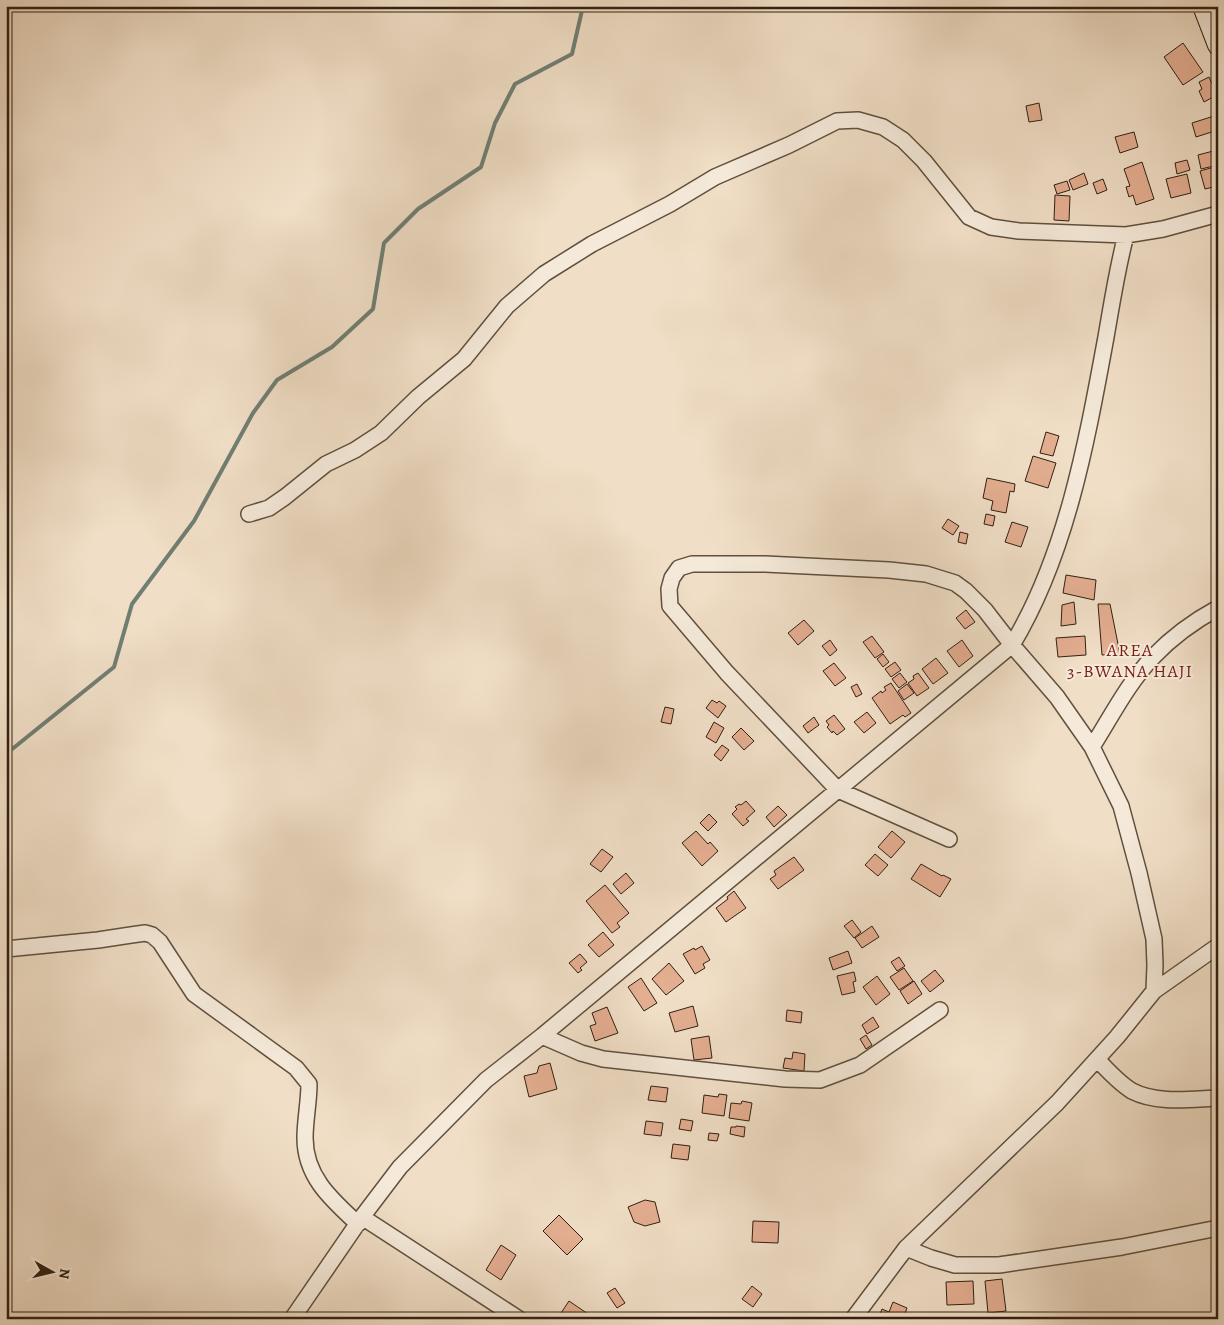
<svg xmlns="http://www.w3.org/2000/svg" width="1224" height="1325" font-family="Alegreya,serif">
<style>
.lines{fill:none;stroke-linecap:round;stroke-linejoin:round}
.stream{stroke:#707e73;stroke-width:4}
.building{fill:#e4ae91;stroke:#302011}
.minor-casing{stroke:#60503e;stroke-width:18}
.secondary-casing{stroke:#302011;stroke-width:22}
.minor{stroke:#f5eada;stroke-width:15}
.secondary{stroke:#f5eada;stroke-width:20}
.labels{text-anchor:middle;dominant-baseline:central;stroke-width:4;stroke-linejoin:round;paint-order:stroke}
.quarter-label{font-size:18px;letter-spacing:1px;fill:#7a1f14;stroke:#f5eada}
</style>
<rect width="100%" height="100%" fill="#f0dec6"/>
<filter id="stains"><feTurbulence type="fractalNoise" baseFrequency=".004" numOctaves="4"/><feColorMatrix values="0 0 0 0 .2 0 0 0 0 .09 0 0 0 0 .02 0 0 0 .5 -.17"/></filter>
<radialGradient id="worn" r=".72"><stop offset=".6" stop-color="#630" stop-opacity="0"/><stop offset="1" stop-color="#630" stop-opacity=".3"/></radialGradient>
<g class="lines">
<path class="stream" d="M6 754 114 667 132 604 194 521 253 413 277 380 332 347 373 309 384 243 418 209 481 167 495 123 515 84 572 54 583 6"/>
</g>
<path class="building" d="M1183 43 1203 72 1183 85 1164 57Z
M1209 77 1217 95 1204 102 1199 91 1202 89 1199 82Z
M1039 103 1042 120 1029 122 1026 106Z
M1214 116 1218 130 1196 137 1192 123Z
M1134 132 1138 147 1120 153 1115 137Z
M1217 150 1218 165 1201 169 1198 155Z
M1187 160 1190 170 1177 174 1175 163Z
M1142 162 1154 199 1136 205 1133 195 1129 197 1126 187 1130 186 1124 169Z
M1218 166V186L1205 189 1200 171Z
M1084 173 1088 184 1073 190 1069 180Z
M1187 174 1191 193 1171 198 1166 179Z
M1103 179 1107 190 1097 194 1093 183Z
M1067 181 1070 190 1057 194 1054 185Z
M1055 195 1070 196 1069 221 1054 220Z
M1046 432 1059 436 1053 456 1040 453Z
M1033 456 1056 463 1048 488 1025 481Z
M987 478 1015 484 1014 492 1010 491 1006 513 991 510 993 501 983 498Z
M986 514 995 516 993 526 984 524Z
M948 519 959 526 953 535 942 528Z
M1012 522 1028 527 1021 547 1005 542Z
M960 532 968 534 966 544 958 542Z
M1066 575 1096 580 1094 600 1063 593Z
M1074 602 1076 624 1061 626 1062 605Z
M1098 604H1110L1120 654 1102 655Z
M966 610 975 622 965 629 956 618Z
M804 620 814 631 798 645 788 633Z
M872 636 884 652 875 658 863 642Z
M1085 636 1086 655 1058 657 1056 638Z
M830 640 837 650 830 656 822 646Z
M962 640 973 656 959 667 947 651Z
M883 654 889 662 883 667 877 659Z
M936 658 948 673 933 684 922 669Z
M895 662 901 670 891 677 885 669Z
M834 663 846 678 835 686 823 671Z
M900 673 907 682 899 688 892 679Z
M918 673 929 688 917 696 908 683 914 679 913 676Z
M891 683 911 713 905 717 903 715 890 724 872 698 881 691 882 693 886 690 884 687Z
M857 684 862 694 856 697 851 687Z
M907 684 914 693 904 700 898 691Z
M712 700 717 703 719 701 726 706 718 718 706 708Z
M665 707 674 709 671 724 661 722Z
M867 712 876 723 864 733 854 722Z
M834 715 845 729 837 735 833 731 832 733 827 727 829 725 826 721Z
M814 717 819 725 808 733 803 726Z
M714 722 724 728 716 743 706 737Z
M741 728 754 741 744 750 732 737Z
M722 745 729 750 721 761 714 755Z
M746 801 755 811 746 819 749 821 743 826 732 814 737 809 735 807 739 804 741 805Z
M778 806 787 815 774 827 766 817Z
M709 814 717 822 708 831 700 823Z
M696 831 708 844 710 842 718 851 702 866 682 843Z
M892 831 905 842 891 858 878 847Z
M602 849 613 857 601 872 590 864Z
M875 854 888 865 878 876 865 865Z
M794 857 804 870 778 889 770 879 776 875 774 871Z
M921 864 942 876 943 875 951 879 940 897 911 879Z
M626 873 634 883 621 894 613 884Z
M605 885 629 913 617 923 620 927 612 933 586 901Z
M734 891 746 908 726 922 716 908 728 899 727 897Z
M852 920 861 932 854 938 844 926Z
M872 926 879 937 862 948 855 938Z
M603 932 614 945 599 957 588 945Z
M702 946 710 960 703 964 705 968 695 974 683 954 694 948 695 950Z
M848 951 852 963 833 970 829 958Z
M580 954 587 962 580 968 582 970 578 973 569 963Z
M899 957 905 966 897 971 891 962Z
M669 963 684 981 666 995 652 979Z
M904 968 913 981 899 990 890 977Z
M935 970 944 981 930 992 921 981Z
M854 972 856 981 853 982 855 992 842 995 837 976Z
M877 976 890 994 876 1005 863 987Z
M641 978 657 1003 644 1011 628 987Z
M914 981 922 994 908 1004 900 991Z
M693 1006 698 1026 675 1032 669 1013Z
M607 1007 618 1033 595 1041 590 1026 596 1024 592 1013Z
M787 1010 802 1012 801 1023 786 1021Z
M873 1017 879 1027 867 1034 862 1025Z
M866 1035 872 1045 866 1049 860 1039Z
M709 1036 712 1058 694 1060 691 1039Z
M793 1052 805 1054 804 1071 783 1068 785 1058 792 1059Z
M550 1063 557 1089 529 1097 524 1076 537 1073 539 1066Z
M651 1086 668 1088 666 1102 648 1100Z
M719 1094 727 1095 724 1116 702 1113 704 1095 718 1097Z
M742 1101 752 1103 749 1121 729 1118 731 1103 741 1104Z
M681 1119 693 1121 691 1131 679 1129Z
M646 1121 663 1123 661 1136 644 1134Z
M736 1126 745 1127 744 1137 730 1134 731 1127H736Z
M709 1133 719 1134 717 1141 708 1140Z
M673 1144 690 1146 688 1160 671 1158Z
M645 1200 655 1202 660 1222 645 1226 634 1222 628 1207Z
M559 1215 583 1239 567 1255 543 1231Z
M753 1221 779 1222 778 1243 752 1242Z
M501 1245 516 1255 501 1280 486 1270Z
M1002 1279 1006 1311 988 1313 985 1281Z
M973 1281 974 1304 947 1305 946 1282Z
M752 1286 762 1294 753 1307 742 1299Z
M615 1288 625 1303 617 1308 607 1293Z
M569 1301 591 1316 589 1319H557Z
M893 1302 907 1308 903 1319H878L882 1309 889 1312Z
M1089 1314 1090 1319H1067L1066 1317Z"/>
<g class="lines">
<g class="minor-casing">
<path id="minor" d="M249 514 269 508 285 497 326 464 355 450 381 433 418 397 464 359 507 306 544 274 592 244 670 204 715 177 789 145 837 121 858 120 883 127 903 140 924 161 969 217 991 227 1019 231 1126 235 1163 229 1218 214
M1092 747C1111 717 1128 683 1153 657 1172 637 1194 621 1218 608
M949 839 838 790 727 673 670 606 669 589 672 578 679 568 692 564H765L889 570 926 574 955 583 966 591 985 610 1012 645 1057 697 1092 747 1121 806 1139 873 1154 939 1155 965 1154 991
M6 949 98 940 131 935 145 933 152 935 160 942 194 994 296 1068 309 1084C309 1102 305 1120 305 1138 305 1177 332 1200 358 1224
M542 1036 581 1053 603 1059 785 1079 820 1080 860 1065 940 1010
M1097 1059C1107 1070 1119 1083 1132 1091 1157 1104 1191 1099 1218 1098
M362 1217 519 1319
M906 1248 931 1258 955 1265H999L1122 1247 1218 1228
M292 1319 362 1217 400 1167 486 1080 542 1036 1012 645C1067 554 1087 440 1106 337 1112 303 1117 269 1126 235
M853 1319 906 1248 1057 1103 1117 1037 1154 991 1218 946"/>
</g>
<g class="secondary-casing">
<path id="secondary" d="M1203 6 1218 45"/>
</g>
<use href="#minor" class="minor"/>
<use href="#secondary" class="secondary"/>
</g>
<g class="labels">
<g class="quarter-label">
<text x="1130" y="650">AREA<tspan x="1130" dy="21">3-BWANA HAJI</tspan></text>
</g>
</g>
<rect width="1224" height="1325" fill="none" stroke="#f0dec6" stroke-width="25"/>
<rect x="8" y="8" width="1209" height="1310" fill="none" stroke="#302011" stroke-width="2.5"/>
<rect x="12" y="12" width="1199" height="1300" fill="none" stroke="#302011"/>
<g transform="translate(52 1272) rotate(98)" stroke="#f5eada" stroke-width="4" paint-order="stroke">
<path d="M0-4L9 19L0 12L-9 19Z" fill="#302011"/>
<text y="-8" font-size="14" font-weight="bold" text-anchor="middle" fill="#302011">N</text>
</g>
<rect width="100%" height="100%" filter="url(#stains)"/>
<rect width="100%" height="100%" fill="url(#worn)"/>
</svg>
